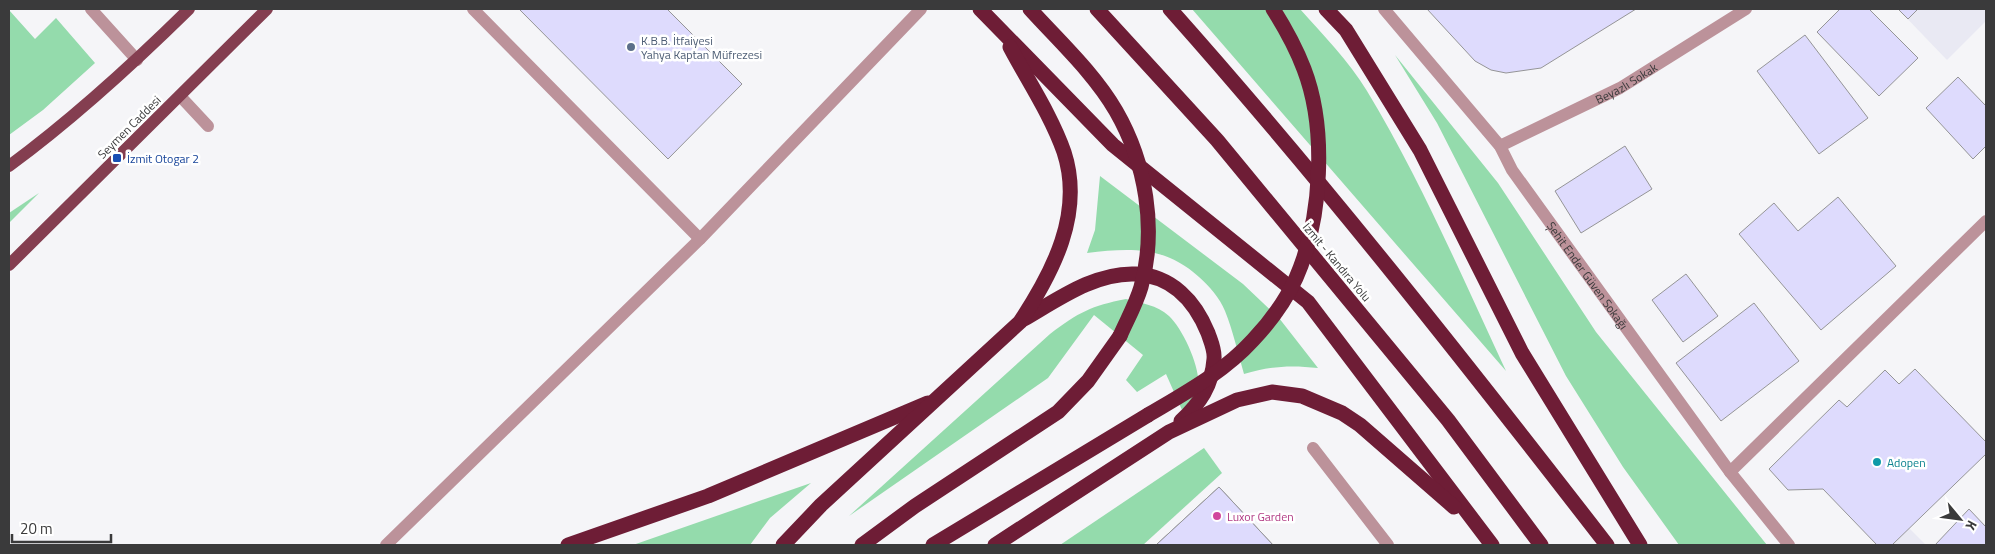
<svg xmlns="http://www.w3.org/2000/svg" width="1995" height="554" font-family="'Titillium Web',sans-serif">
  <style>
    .built { fill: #e9e9f3 }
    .green { fill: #94dbac }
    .building { fill: #dedbfd; stroke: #959597 }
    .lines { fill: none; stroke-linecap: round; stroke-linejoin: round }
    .minor { stroke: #bc929a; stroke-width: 12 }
    .major { stroke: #843e50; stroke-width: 12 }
    .highway { stroke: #6e1d36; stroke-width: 15 }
    .highway-bridge { stroke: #6e1d36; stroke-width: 15 }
    .service-dot { fill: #5c6f8a; stroke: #fff; stroke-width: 2 }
    .transit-dot { fill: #1a4fb4; stroke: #fff; stroke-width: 2 }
    .culture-dot { fill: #0f9aa8; stroke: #fff; stroke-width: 2 }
    .hotel-dot { fill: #d1479c; stroke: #fff; stroke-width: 2 }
    .labels { text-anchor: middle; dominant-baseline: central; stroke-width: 5; stroke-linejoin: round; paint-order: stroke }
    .service-label { font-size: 12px; fill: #4e5e75; stroke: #fff; text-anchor: start }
    .street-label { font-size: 12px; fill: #3a3a3b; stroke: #fff }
    .transit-label { font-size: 12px; fill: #164399; stroke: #fff; text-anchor: start }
    .culture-label { font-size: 12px; fill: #0d838f; stroke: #fff; text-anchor: start }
    .hotel-label { font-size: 12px; fill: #b23c85; stroke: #fff; text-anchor: start }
  </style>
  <rect width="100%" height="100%" fill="#f5f5f8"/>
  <g class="built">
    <path d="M1898 9H1986V21L1947 60Z"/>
    <path d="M1909 528 1926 545H1892Z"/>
  </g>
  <g class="green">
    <path d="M1192 9H1300C1323 35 1349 61 1367 91 1421 180 1462 277 1506 371Z"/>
    <path d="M9 10 35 39 56 18 95 63 43 110 9 135Z"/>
    <path d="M1395 55 1498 183 1596 332 1767 545H1679L1623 467 1566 376 1437 123Z"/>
    <path d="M1100 176 1243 284 1279 318 1318 368C1291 365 1270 366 1244 374 1238 353 1233 331 1225 311 1220 298 1209 286 1199 277 1165 246 1131 248 1087 253L1095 230Z"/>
    <path d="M39 193 9 223V213Z"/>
    <path d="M1126 299C1141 303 1157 305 1169 316 1183 329 1202 370 1198 389 1196 399 1190 404 1182 410L1166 374 1137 392 1126 380 1143 355 1094 315 1048 378 849 516 1050 334C1079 312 1091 306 1126 299Z"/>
    <path d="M1204 448 1222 473 1143 545H1060Z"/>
    <path d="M811 483 770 518 750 545H633Z"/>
  </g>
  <g class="building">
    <path d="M519 9H667L742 84 668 159Z"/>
    <path d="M1427 9H1636L1541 68 1506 73 1491 70 1475 61Z"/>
    <path d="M1840 9H1869L1918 58 1879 96 1817 32Z"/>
    <path d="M1898 9H1918L1908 19Z"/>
    <path d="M1805 35 1868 118 1819 154 1757 71Z"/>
    <path d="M1958 77 1986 106V146L1973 159 1926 108Z"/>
    <path d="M1625 146 1652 189 1581 233 1555 191Z"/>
    <path d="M1838 197 1896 266 1821 330 1739 234 1774 203 1798 231Z"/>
    <path d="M1686 274 1718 316 1683 342 1652 300Z"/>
    <path d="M1754 303 1799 361 1721 421 1676 363Z"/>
    <path d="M1915 369 1986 442V454L1892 545H1877L1823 489 1788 490 1769 469 1839 400 1847 407 1885 370 1899 384Z"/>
    <path d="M1219 487 1273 545H1156Z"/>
    <path d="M1219 487 1273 545H1156Z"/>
    <path d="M1969 509 1986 527V545H1935Z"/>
  </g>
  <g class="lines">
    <g class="minor">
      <path d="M91 9 137 60"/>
      <path d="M473 9 700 239"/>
      <path id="s1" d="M1384 9 1500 146 1512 170 1730 472 1789 545"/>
      <path d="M180 96 208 126"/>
      <path id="s2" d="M1500 146 1620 88 1746 9"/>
      <path d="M1313 448 1388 545"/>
      <path d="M1730 472 1986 221"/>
      <path d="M386 545 700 239 921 9"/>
    </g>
    <g class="major">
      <path d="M9 166C73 119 132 65 189 9"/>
      <path d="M9 265 267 9"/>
    </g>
    <g class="highway">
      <path d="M980 9 1113 145 1308 302 1492 545"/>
      <path d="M1097 9 1217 140 1448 420 1541 545"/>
      <path d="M1170 9C1323 181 1466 363 1607 545"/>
      <path d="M1326 9 1346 30 1420 150 1522 353 1640 545"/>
      <path d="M1024 319C1057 300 1095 272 1136 274 1172 276 1195 301 1208 333 1211 342 1215 350 1214 359 1212 386 1200 403 1181 421"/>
      <path d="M568 545 708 496 928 403"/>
      <path d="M783 545 821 505 1020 322C1053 272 1084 213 1064 152 1051 115 1028 81 1010 47"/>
      <path d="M862 545 915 506 1058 412 1088 381 1120 336"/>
      <path d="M933 545 1148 415"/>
      <path d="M995 545 1169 432 1237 400 1272 392 1302 396 1342 413 1360 425 1454 507"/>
    </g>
    <g class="highway-bridge">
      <path d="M1030 9C1059 41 1094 73 1116 111 1146 163 1157 229 1141 287 1136 304 1127 320 1120 336"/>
      <path d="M1148 415C1185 393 1224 372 1253 340 1270 322 1286 300 1296 278 1322 219 1327 129 1304 69 1296 48 1285 28 1273 9"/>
    </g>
  </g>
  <circle class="service-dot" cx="631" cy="47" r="5"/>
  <rect class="transit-dot" x="112" y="153" width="10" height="10" rx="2.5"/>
  <circle class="culture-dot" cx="1877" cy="462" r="5"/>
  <circle class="hotel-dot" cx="1217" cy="516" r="5"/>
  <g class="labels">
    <g class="service-label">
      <text x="641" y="40">K.B.B. İtfaiyesi<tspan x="641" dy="14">Yahya Kaptan Müfrezesi</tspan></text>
    </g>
    <g class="street-label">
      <text stroke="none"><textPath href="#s2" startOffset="141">Beyazlı Sokak</textPath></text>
      <text transform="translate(129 127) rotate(-45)">Seymen Caddesi</text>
      <text transform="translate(1337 262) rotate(50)">İzmit - Kandıra Yolu</text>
      <text stroke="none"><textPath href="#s1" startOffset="336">Şehit Ender Güven Sokağı</textPath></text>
    </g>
    <g class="transit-label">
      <text x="127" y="158">İzmit Otogar 2</text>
    </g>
    <g class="culture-label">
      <text x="1887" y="462">Adopen</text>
    </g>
    <g class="hotel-label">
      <text x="1227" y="516">Luxor Garden</text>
    </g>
  </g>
  <rect width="1995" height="554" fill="none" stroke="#3a3a3b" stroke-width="20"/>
  <g transform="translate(1960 519) rotate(119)" stroke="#ffffff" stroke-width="4" paint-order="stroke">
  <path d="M0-4L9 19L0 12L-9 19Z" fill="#3a3a3b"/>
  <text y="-8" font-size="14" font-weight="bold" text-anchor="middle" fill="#3a3a3b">K</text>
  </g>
  <path d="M12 534v8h99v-8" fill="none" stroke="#3a3a3b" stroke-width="2.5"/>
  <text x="20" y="534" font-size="15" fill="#3a3a3b" stroke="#ffffff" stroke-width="4" paint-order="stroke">20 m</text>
</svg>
